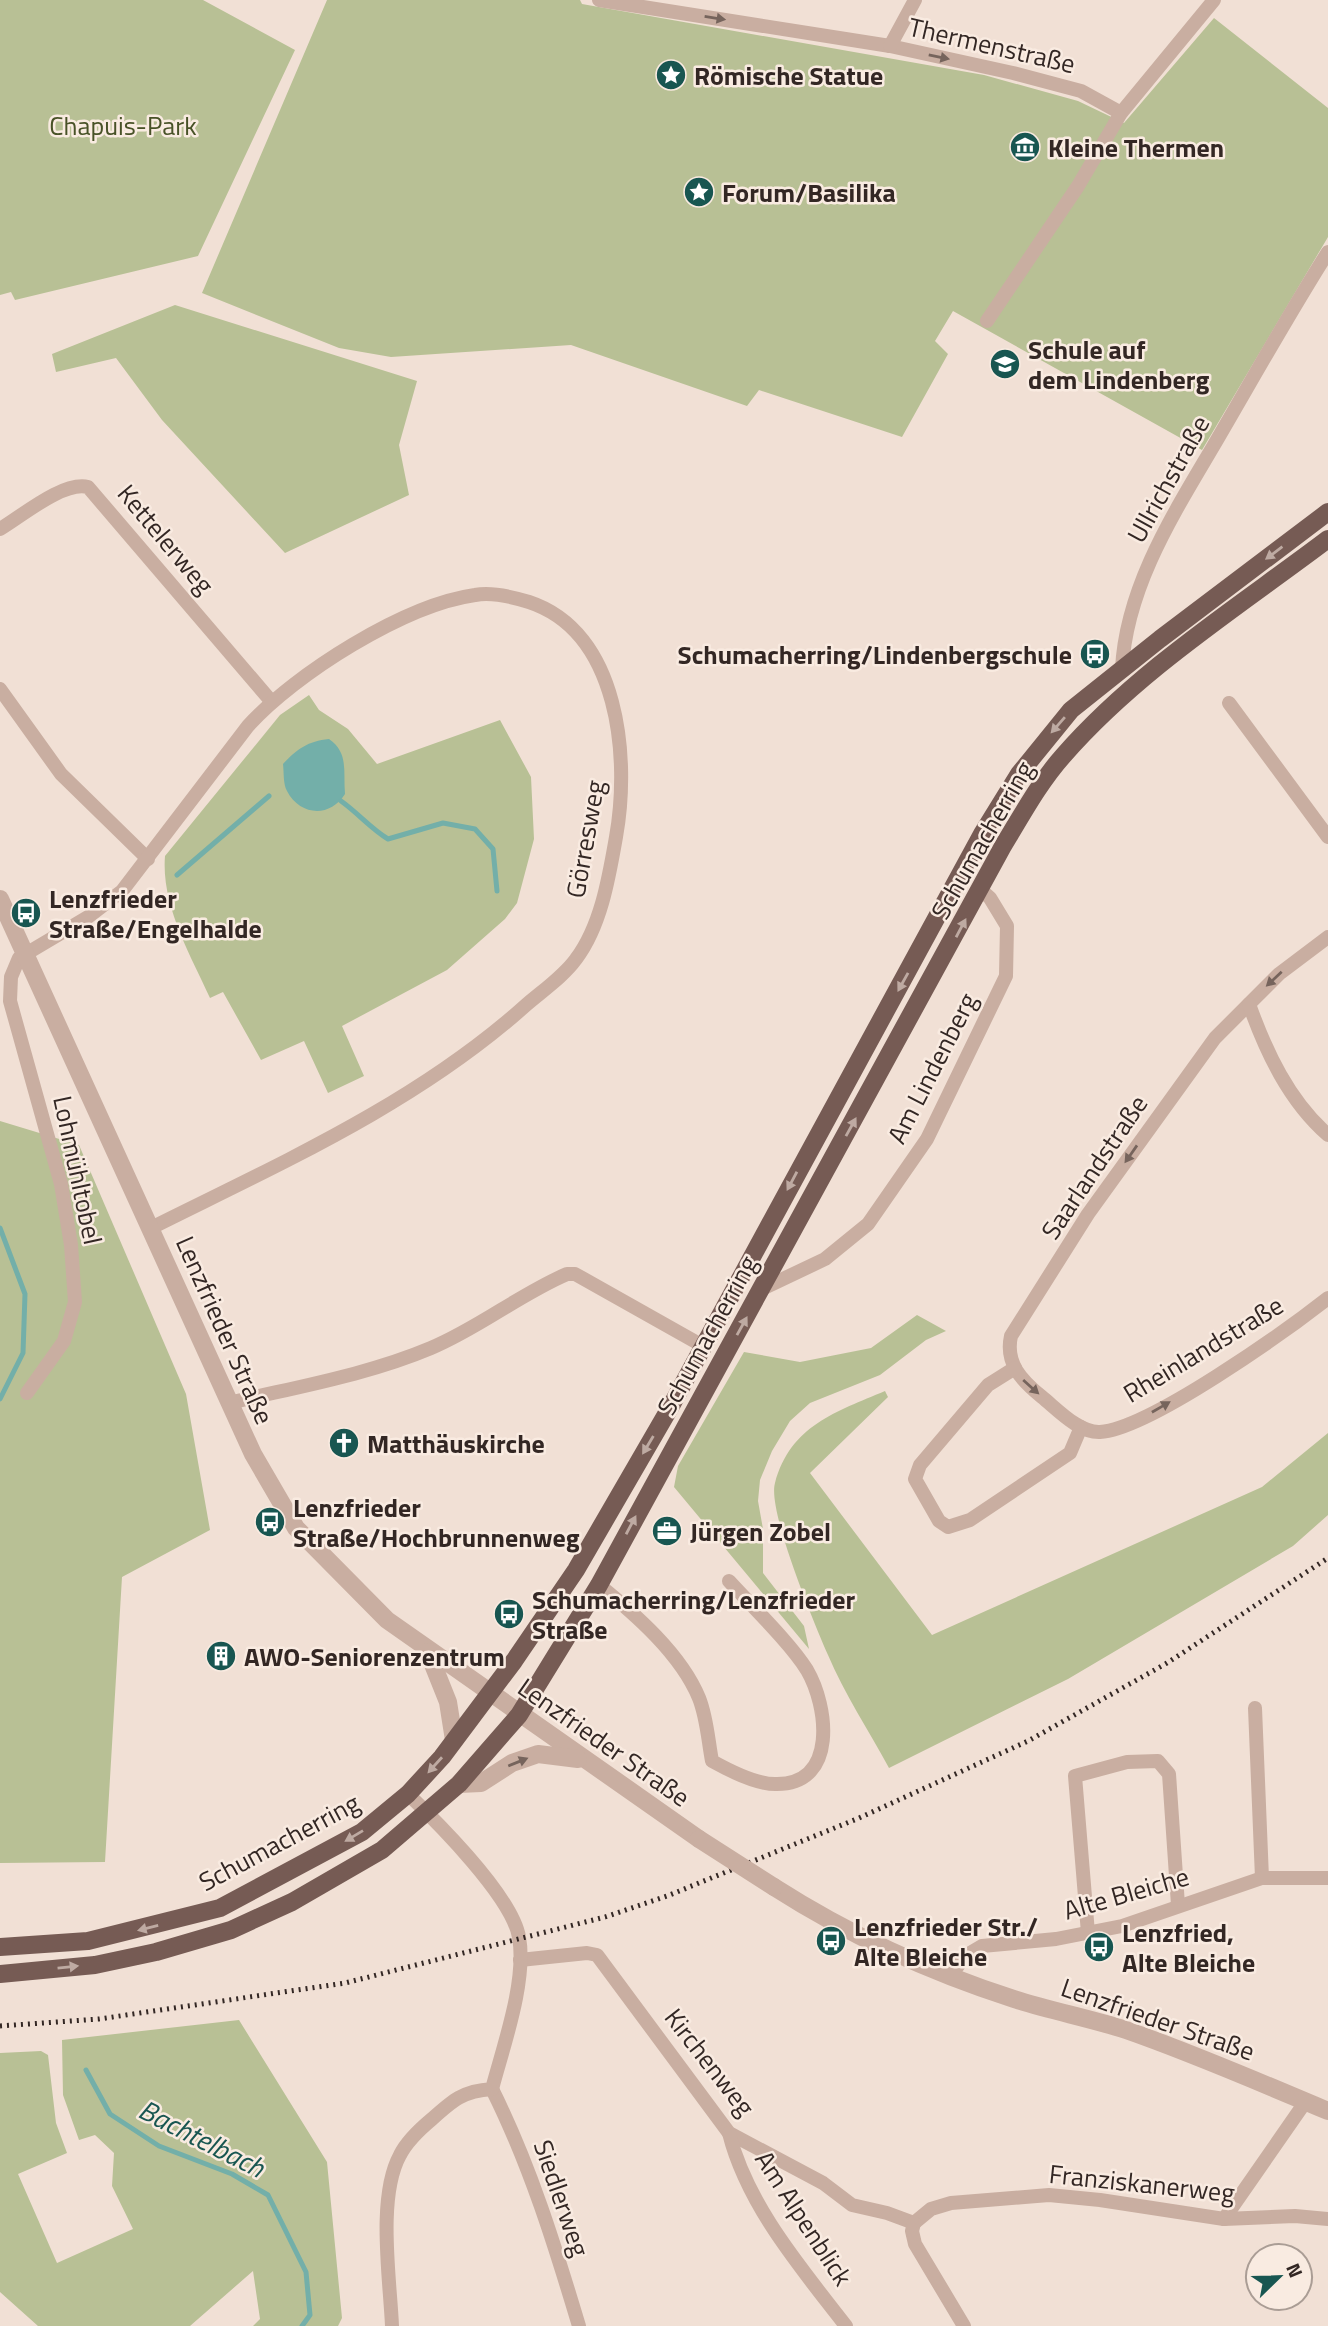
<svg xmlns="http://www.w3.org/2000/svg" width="1328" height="2326" font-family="'Titillium Web',sans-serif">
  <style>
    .green { fill: #b8c095 }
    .water { fill: #73afa9 }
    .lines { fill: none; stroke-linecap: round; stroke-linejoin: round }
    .stream { stroke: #73afa9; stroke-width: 5 }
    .minor { stroke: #c9aea1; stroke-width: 14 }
    .tertiary { stroke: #c9aea1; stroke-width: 18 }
    .primary { stroke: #765b54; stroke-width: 18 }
    .rail { stroke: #332724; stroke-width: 5; stroke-dasharray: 2 5; stroke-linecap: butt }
    .tertiary-bridge { stroke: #c9aea1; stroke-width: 18 }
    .oneway { fill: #76645c }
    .oneway2 { fill: #beaaa2 }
    .labels { text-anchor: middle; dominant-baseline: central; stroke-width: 5; stroke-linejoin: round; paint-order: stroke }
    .street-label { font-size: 26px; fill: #332724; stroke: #f9ebe1 }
    .poi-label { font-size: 26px; font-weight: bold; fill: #332724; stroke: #f9ebe1; text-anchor: start }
    .park-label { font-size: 26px; fill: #485227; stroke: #f9ebe1 }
    .water-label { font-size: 28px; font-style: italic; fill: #185651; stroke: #f9ebe1 }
  </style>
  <rect width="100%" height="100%" fill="#f1e0d5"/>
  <g class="green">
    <path d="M0 0H203L295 50 198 256 15 300 11 292 0 295Z"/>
    <path d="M327 0H580L582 4 984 75 1078 101 1124 123 1214 18 1328 108V237L1202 450 953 311 935 341 948 354 902 437 759 390 747 406 571 345 391 357 339 348 202 293Z"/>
    <path d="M175 305 417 381 399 445 409 495 285 553 162 420 116 358 56 372 52 354Z"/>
    <path d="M309 695 319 710 348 729 377 764 500 720 531 777 534 839 517 903 505 919 447 970 342 1026 364 1076 328 1093 304 1041 261 1060 223 992 210 998C190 954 161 905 165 856L280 715Z"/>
    <path d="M0 1121 79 1145 186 1394 210 1530 122 1577 105 1862 0 1863Z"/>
    <path d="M917 1315 946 1331 926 1340 880 1375 810 1403 790 1421 772 1451 760 1480 758 1501 763 1529V1573L804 1626 809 1649 674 1487 678 1466 744 1352 800 1362 871 1348Z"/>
    <path d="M885 1391 888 1397 810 1473 932 1635 1262 1487 1328 1433V1515L1293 1546 1068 1679 889 1768C869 1731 844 1693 828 1655 814 1623 767 1510 775 1483 791 1425 836 1412 885 1391Z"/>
    <path d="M239 2020 327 2162 342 2318 338 2326H253L260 2319 253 2271 190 2326H38L0 2292V2053L41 2051 48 2055 56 2123 67 2153 18 2174 57 2263 133 2229 112 2186 114 2153 95 2135 79 2140 63 2095 62 2040Z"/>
  </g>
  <path class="water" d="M329 739C349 753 343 771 345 794 330 818 300 816 287 791 283 784 284 772 283 764 297 749 308 741 329 739Z"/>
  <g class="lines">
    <g class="stream">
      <path d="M341 801C358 813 371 829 388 839L443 823 475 829 493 849 497 891"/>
      <path d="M177 875 269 796"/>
      <path d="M0 1228 25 1294 23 1353 0 1399"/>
      <path d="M86 2070 110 2114 159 2146 232 2174 268 2195 306 2272 310 2315 302 2326"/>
    </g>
    <g class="minor">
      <path d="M599 0 890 46 1013 73 1081 91 1121 113"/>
      <path d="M890 46 915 0"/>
      <path d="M987 321 1078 186 1121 113 1214 0"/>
      <path d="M0 529C22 516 63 481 88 487L271 701"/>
      <path d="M1122 669C1126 587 1174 513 1214 445 1252 380 1288 315 1328 252"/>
      <path d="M0 689 61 774 148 859"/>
      <path d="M1229 703 1328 837"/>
      <path d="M1328 937 1279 974 1215 1038 1088 1214 1011 1336C1005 1363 1021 1380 1042 1397 1057 1409 1079 1433 1100 1432 1149 1429 1286 1331 1328 1298"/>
      <path d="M1249 1004C1266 1052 1289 1101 1328 1135"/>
      <path d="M762 1289 825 1259 868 1224 927 1139 1006 976 1007 926 990 898 981 890"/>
      <path d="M1015 1368 988 1385 920 1465 915 1479 939 1521 948 1527 970 1520 1070 1453 1081 1427"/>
      <path d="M27 1393 64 1341 75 1302 71 1245 61 1184 10 1001 11 977 19 958 88 917 122 891 248 726C295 674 404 605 475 595 491 592 513 597 529 602 620 632 630 759 616 837 609 877 601 926 576 959 563 977 542 991 526 1005 417 1103 281 1163 151 1228"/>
      <path d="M229 1403C296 1387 367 1375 431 1348 479 1328 520 1294 567 1274H575L703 1346"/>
      <path d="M599 1585C635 1614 681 1654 699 1698 707 1718 708 1740 712 1761 730 1771 757 1785 777 1784 838 1784 828 1706 807 1670 791 1644 751 1605 729 1581"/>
      <path d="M1255 1708 1262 1878"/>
      <path d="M1088 1933 1075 1776 1127 1762 1158 1761 1169 1774 1178 1905"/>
      <path d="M520 1960 587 1953 597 1955 729 2133 823 2183 852 2205 887 2213 914 2223"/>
      <path d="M950 1977 965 1956 982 1946 1056 1939 1122 1926 1262 1878H1328"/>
      <path d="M492 2089C530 2165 555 2246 579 2326"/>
      <path d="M729 2133C747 2205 801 2268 846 2326"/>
      <path d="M1224 2219 1306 2101"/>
      <path d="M914 2223 931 2209 951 2203 1049 2195 1100 2200 1224 2219 1295 2216 1328 2219"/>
      <path d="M914 2223 912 2231 915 2244 964 2326"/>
      <path d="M392 2326C390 2279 377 2197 400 2155 407 2141 420 2129 432 2119 453 2100 463 2091 492 2089 503 2047 527 1981 519 1937 512 1897 438 1823 408 1794"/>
    </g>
    <g class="tertiary">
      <path d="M0 899 253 1454 296 1528 387 1620 699 1839"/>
      <path d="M428 1652 448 1702 454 1740"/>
      <path d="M459 1784 481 1783 512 1763 538 1754 578 1759"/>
      <path d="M774 1887C849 1935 930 1972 1014 1999 1051 2011 1089 2018 1126 2030 1195 2054 1261 2083 1328 2111"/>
    </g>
    <g class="primary">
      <path d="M0 1947 88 1941 220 1908 362 1832 408 1794 442 1757 514 1661 576 1570 671 1406 982 834 1019 774 1071 710 1160 639 1328 512"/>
      <path d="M0 1974 95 1965 156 1952 231 1930 292 1902 382 1850 459 1784 519 1715 599 1585 1003 846C1022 815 1039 783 1063 756 1137 671 1238 607 1328 539"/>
    </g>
    <path class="rail" d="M0 2026 99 2019 345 1983 605 1917 667 1896 859 1818 1028 1741 1167 1663 1328 1558"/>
    <path class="tertiary-bridge" d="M699 1839 774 1887"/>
  </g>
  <defs><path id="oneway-solid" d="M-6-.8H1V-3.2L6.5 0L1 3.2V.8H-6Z" transform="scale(1.75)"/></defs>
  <g class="oneway">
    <use href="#oneway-solid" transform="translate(715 18) rotate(9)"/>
    <use href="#oneway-solid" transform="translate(939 57) rotate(12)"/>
    <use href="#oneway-solid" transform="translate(1274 979) rotate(137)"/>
    <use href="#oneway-solid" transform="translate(1131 1154) rotate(125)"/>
    <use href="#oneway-solid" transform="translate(1031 1387) rotate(42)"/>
    <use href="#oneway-solid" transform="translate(1161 1407) rotate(-30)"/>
    <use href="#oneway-solid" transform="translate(518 1762) rotate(-22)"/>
  </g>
  <g class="oneway2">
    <use href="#oneway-solid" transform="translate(1274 553) rotate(143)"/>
    <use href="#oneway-solid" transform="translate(1058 725) rotate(131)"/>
    <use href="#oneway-solid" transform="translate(961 928) rotate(-62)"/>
    <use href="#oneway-solid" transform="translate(903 982) rotate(119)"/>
    <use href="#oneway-solid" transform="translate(851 1127) rotate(-61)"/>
    <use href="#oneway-solid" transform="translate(792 1181) rotate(118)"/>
    <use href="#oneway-solid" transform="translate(742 1326) rotate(-61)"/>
    <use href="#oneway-solid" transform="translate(648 1445) rotate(121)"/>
    <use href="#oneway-solid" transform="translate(631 1525) rotate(-62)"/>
    <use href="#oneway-solid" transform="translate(435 1765) rotate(132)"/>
    <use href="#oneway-solid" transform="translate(354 1836) rotate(149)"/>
    <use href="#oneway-solid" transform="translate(148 1928) rotate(166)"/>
    <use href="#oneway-solid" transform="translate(68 1967) rotate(-6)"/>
  </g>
  <defs>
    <g id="sight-disc" transform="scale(1.575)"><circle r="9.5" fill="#185651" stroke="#f9ebe1"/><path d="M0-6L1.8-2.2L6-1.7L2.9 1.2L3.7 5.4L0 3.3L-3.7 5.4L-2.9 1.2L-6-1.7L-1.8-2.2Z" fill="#fff"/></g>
    <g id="museum-disc" transform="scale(1.575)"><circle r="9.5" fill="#185651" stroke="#f9ebe1"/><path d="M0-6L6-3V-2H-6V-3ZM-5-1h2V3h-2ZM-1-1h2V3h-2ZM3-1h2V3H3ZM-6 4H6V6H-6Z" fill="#fff"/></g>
    <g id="school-disc" transform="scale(1.575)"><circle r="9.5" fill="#185651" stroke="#f9ebe1"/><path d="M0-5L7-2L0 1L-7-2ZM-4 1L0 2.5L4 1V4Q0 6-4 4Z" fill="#fff"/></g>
    <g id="bus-disc" transform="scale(1.575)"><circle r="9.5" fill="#185651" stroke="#f9ebe1"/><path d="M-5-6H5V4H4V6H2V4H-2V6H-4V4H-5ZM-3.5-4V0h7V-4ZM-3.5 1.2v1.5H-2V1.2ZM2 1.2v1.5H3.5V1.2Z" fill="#fff"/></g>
    <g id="church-disc" transform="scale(1.575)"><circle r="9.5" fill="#185651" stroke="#f9ebe1"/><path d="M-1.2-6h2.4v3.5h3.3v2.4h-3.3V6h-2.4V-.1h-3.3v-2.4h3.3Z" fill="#fff"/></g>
    <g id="office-disc" transform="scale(1.575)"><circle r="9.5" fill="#185651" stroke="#f9ebe1"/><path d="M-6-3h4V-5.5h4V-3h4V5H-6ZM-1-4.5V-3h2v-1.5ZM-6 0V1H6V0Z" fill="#fff"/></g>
    <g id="building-disc" transform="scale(1.575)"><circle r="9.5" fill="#185651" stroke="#f9ebe1"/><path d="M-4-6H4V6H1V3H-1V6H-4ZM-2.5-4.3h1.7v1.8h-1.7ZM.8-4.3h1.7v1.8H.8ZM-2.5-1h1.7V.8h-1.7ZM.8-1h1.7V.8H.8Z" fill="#fff"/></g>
  </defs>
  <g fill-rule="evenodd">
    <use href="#sight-disc" x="671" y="75"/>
    <use href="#museum-disc" x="1025" y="147"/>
    <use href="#sight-disc" x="699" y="192"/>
    <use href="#school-disc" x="1005" y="364"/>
    <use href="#bus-disc" x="1095" y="654"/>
    <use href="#bus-disc" x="26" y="913"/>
    <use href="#church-disc" x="344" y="1443"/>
    <use href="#bus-disc" x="270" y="1522"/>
    <use href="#office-disc" x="667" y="1531"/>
    <use href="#bus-disc" x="509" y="1614"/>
    <use href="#building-disc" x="221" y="1656"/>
    <use href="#bus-disc" x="831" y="1941"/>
    <use href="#bus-disc" x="1099" y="1947"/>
  </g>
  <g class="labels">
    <g class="street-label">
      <text transform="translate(992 45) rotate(13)">Thermenstraße</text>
      <text transform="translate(1168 479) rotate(-61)">Ullrichstraße</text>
      <text transform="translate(166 539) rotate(50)">Kettelerweg</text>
      <text transform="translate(585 839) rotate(-80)">Görresweg</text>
      <text transform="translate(982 840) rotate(-60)">Schumacherring</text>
      <text transform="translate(932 1068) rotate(-63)">Am Lindenberg</text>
      <text transform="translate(1094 1167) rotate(-56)">Saarlandstraße</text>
      <text transform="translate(78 1170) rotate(78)">Lohmühltobel</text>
      <text transform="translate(225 1330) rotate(66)">Lenzfrieder Straße</text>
      <text transform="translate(707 1335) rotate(-61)">Schumacherring</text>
      <text transform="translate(1203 1349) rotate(-31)">Rheinlandstraße</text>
      <text transform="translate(604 1742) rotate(35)">Lenzfrieder Straße</text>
      <text transform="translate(279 1842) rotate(-28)">Schumacherring</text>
      <text transform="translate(1126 1893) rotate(-16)">Alte Bleiche</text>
      <text transform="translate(1158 2019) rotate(19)">Lenzfrieder Straße</text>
      <text transform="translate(710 2062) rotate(52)">Kirchenweg</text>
      <text transform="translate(1142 2183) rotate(6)">Franziskanerweg</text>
      <text transform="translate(562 2198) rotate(71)">Siedlerweg</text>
      <text transform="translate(804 2218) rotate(57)">Am Alpenblick</text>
    </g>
    <g class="poi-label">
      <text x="694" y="75">Römische Statue</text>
      <text x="1048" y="147">Kleine Thermen</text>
      <text x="722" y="192">Forum/Basilika</text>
      <text x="1028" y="349">Schule auf<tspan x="1028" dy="30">dem Lindenberg</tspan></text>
      <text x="1072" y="654" text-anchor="end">Schumacherring/Lindenbergschule</text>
      <text x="49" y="898">Lenzfrieder<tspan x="49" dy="30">Straße/Engelhalde</tspan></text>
      <text x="367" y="1443">Matthäuskirche</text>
      <text x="293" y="1507">Lenzfrieder<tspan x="293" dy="30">Straße/Hochbrunnenweg</tspan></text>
      <text x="690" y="1531">Jürgen Zobel</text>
      <text x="532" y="1599">Schumacherring/Lenzfrieder<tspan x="532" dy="30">Straße</tspan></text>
      <text x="244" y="1656">AWO-Seniorenzentrum</text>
      <text x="854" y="1926">Lenzfrieder Str./<tspan x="854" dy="30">Alte Bleiche</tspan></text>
      <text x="1122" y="1932">Lenzfried,<tspan x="1122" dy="30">Alte Bleiche</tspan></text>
    </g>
    <g class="park-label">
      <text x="123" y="125">Chapuis-Park</text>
    </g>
    <g class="water-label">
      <text transform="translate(202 2138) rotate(27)">Bachtelbach</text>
    </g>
  </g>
  <g transform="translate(1279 2277) rotate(67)"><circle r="33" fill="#f9ebe1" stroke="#aa9d95" stroke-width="2"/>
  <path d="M0-5L12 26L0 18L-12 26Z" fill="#185651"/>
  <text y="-10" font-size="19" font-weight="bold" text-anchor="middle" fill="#332724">N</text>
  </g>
</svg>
